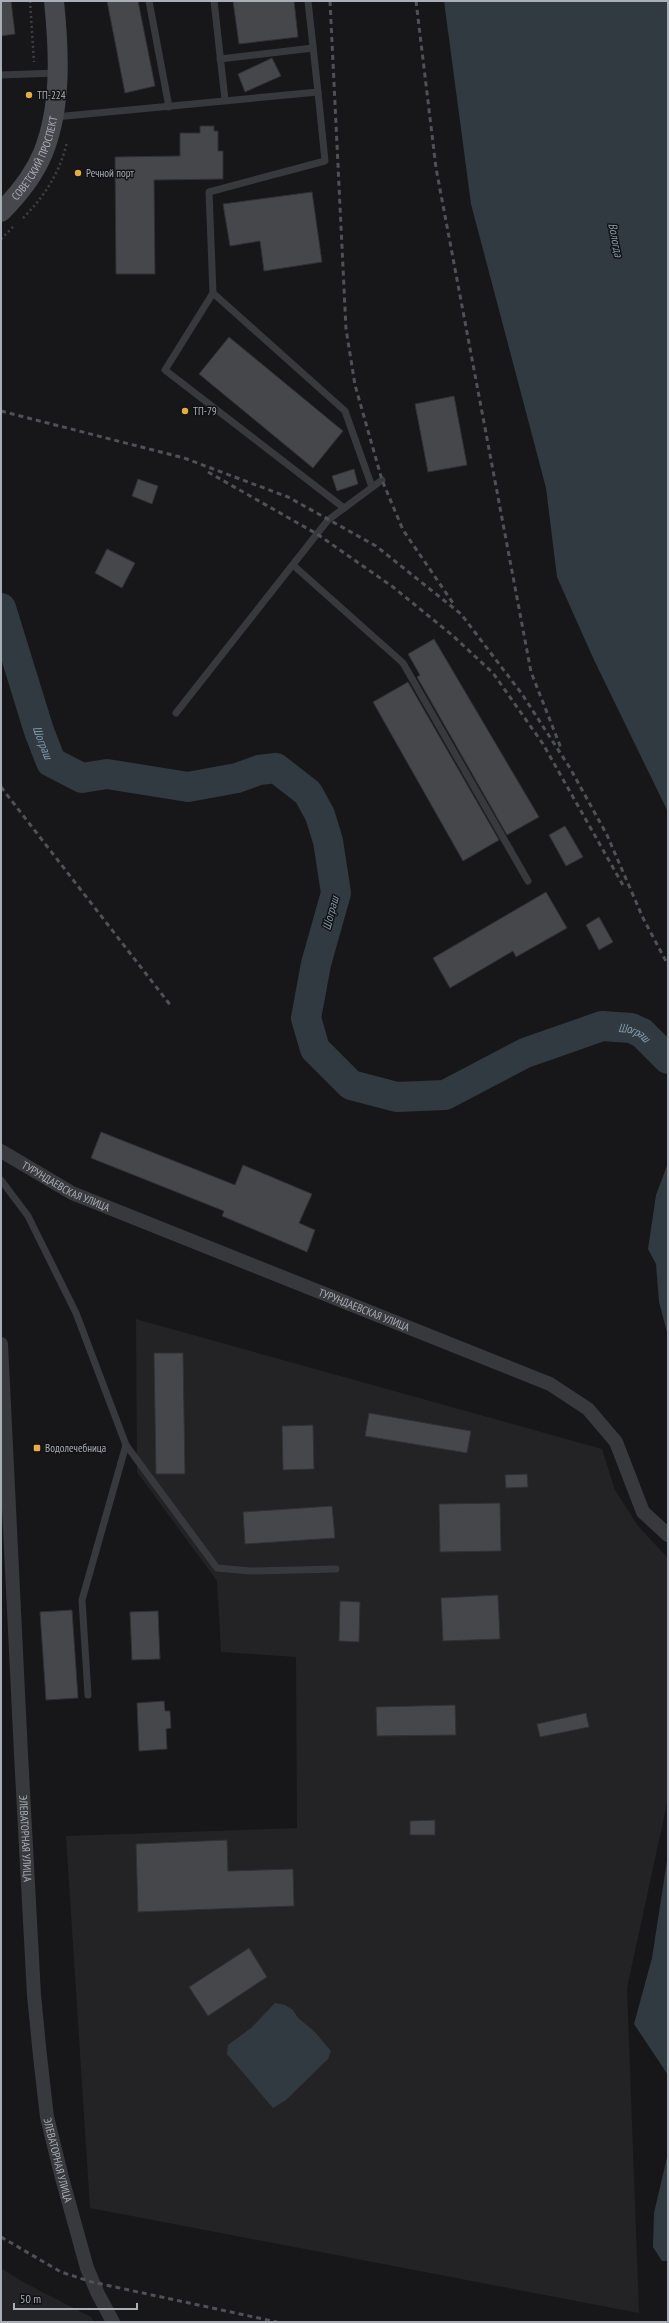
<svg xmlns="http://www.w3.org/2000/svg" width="669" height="2323" font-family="'PT Sans Narrow',sans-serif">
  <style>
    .built { fill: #232325 }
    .water { fill: #313a40 }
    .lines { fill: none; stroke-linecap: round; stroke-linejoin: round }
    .river { stroke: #313a40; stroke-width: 30 }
    .building { fill: #46474b; stroke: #313134 }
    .path { stroke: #3e4044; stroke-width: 2.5; stroke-dasharray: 2 3; stroke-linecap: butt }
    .lane { stroke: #38393d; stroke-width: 7 }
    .street { stroke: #38393d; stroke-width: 14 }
    .secondary { stroke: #46484d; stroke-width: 20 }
    .rail { stroke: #4f5156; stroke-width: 3; stroke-dasharray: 5 4; stroke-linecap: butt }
    .poi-dot { fill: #e3ac45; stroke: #121214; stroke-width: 1.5 }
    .labels { text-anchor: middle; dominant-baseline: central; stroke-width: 3; stroke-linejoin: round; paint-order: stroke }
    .poi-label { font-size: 11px; fill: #aaaeb7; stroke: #121214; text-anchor: start }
    .street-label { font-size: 11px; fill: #aaaeb7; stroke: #121214 }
    .water-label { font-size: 12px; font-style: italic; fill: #849caf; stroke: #121214 }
  </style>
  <rect width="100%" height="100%" fill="#171719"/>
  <g class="built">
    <path d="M136 1319 602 1449 615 1490 638 1526 668 1558V1799L627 1988 639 2313 90 2208 66 1836 297 1828 296 1657 221 1652 217 1581 137 1472Z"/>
    <path d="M1 2268 21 2281 91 2317 94 2322H1Z"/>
  </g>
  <g class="water">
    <path d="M444 1H668V812L594 660 557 577 546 488 471 204Z"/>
    <path d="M668 1163V1336L659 1302 656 1264 648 1249 656 1195Z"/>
    <path d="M668 1854V2075L634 2024 652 1958Z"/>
    <path d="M275 2003 285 2005 293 2010 298 2018 314 2031 331 2051 328 2059 286 2100 273 2108 227 2054 228 2045 251 2028Z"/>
    <path d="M668 2153V2261H662L653 2247 654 2213Z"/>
  </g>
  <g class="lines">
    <path class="river" id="s1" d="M1 608 39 731 51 762 82 778 107 774 188 787 237 778 259 770 276 768 308 793 320 815 328 841 336 893 316 964 306 1018 315 1049 351 1085 397 1097 445 1095 525 1053 602 1026 631 1028 642 1033 668 1059"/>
  </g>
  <g class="building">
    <path d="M1 1H11L15 34 1 36Z"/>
    <path d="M107 1H138L155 86 125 93Z"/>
    <path d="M233 1H294L298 37 239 44Z"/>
    <path d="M272 58 281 76 245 92 238 74Z"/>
    <path d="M200 126H214V131H218V151H223V179L154 180 155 274H116L115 157 180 156V133H200Z"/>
    <path d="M312 192 322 262 264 271 260 241 230 246 223 204Z"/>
    <path d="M229 337 343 431 313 468 199 374Z"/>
    <path d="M454 396 467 465 428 472 415 404Z"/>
    <path d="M354 469 358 484 337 491 332 476Z"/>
    <path d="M138 479 158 486 152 504 132 496Z"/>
    <path d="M107 549 135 563 122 588 95 573Z"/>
    <path d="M434 639 539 817 507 835 417 677 420 675 408 654Z"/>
    <path d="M408 682 499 840 463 861 373 702Z"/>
    <path d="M565 826 583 857 566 866 549 835Z"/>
    <path d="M546 892 567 928 516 957 513 951 450 988 433 958Z"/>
    <path d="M599 917 613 942 599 950 586 925Z"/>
    <path d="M101 1132 235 1185 243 1165 312 1194 299 1223 315 1230 307 1252 222 1216 224 1211 91 1158Z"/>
    <path d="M154 1353H183L185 1474H156Z"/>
    <path d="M369 1413 471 1431 467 1453 365 1436Z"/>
    <path d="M313 1425 314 1469 283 1470 282 1426Z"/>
    <path d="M527 1474 528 1487 506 1488 505 1475Z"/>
    <path d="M500 1503 501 1551 440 1552 439 1504Z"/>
    <path d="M332 1506 335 1538 245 1544 243 1512Z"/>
    <path d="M498 1595 500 1639 443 1641 441 1598Z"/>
    <path d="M340 1601 360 1602 359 1642 339 1641Z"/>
    <path d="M72 1610 78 1698 46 1700 40 1612Z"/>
    <path d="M158 1611 160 1659 132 1660 130 1612Z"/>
    <path d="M164 1701 165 1711H170L171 1728 166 1729 167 1749 139 1751 137 1703Z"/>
    <path d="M455 1705 456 1735 377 1736 376 1707Z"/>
    <path d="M586 1713 589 1727 540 1737 537 1724Z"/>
    <path d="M435 1820V1835H410V1821Z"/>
    <path d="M227 1840 228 1871 293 1869 294 1906 138 1912 136 1844Z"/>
    <path d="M249 1948 267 1977 208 2016 189 1987Z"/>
  </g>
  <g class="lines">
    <g class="path">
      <path d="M30 1 34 62"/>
      <path d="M23 218C45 196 60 172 67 142"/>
      <path d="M1 239 15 225"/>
    </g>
    <g class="lane">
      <path d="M149 1 169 107"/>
      <path d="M214 1 225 100"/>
      <path d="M220 59 313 48"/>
      <path d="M1 75 57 73"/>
      <path d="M318 92 325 161 209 192 213 293 345 411 372 487"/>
      <path d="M55 117 318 92 308 1"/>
      <path d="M213 293 165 370 344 508"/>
      <path d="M293 565 403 663 528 881"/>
      <path d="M176 713 328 520 382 480"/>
      <path d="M1 1180 28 1216 76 1313 126 1445 217 1568 250 1571 336 1569"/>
      <path d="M88 1695 82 1600 126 1445"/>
    </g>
    <g class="street">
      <path id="s2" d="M1 1151 72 1193 550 1384 588 1409 616 1442 643 1512 668 1535"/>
      <path id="s3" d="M1 1344 21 1754 34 1995 40 2056 47 2117 62 2178 87 2268 98 2294 113 2322"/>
    </g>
    <path class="secondary" id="s4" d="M1 212C18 195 34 175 43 153 62 106 59 50 54 1"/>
    <g class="rail">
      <path d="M330 1 346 329 355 385 382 480 403 530 455 606"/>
      <path d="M416 1 436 168 531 672 561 748"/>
      <path d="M1 411 184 458 288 497 376 546 461 614 522 694 570 768 607 835 643 918 668 965"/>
      <path d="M208 472 317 534 393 587 452 635 493 673 543 744 624 887"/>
      <path d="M1 787 171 1006"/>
      <path d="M1 2237 61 2272 92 2282 277 2322"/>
    </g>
  </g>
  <g class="poi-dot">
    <circle cx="29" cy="95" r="4"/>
    <circle cx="78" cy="173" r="4"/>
    <circle cx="185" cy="411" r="4"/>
    <rect x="33" y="1444" width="8" height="8" rx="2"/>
  </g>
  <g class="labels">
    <g class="poi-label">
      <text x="37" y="95">ТП-224</text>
      <text x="86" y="173">Речной порт</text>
      <text x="193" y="411">ТП-79</text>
      <text x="45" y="1448">Водолечебница</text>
    </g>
    <g class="street-label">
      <text stroke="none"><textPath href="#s4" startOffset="65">СОВЕТСКИЙ ПРОСПЕКТ</textPath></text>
      <text stroke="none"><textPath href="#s2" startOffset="74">ТУРУНДАЕВСКАЯ УЛИЦА</textPath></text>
      <text stroke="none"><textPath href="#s2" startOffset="397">ТУРУНДАЕВСКАЯ УЛИЦА</textPath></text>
      <text stroke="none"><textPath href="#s3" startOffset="495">ЭЛЕВАТОРНАЯ УЛИЦА</textPath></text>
      <text stroke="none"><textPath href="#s3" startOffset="819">ЭЛЕВАТОРНАЯ УЛИЦА</textPath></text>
    </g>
    <g class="water-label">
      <text transform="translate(616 240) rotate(79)">Вологда</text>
      <text stroke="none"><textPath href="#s1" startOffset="141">Шограш</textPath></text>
      <text transform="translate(330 913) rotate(-75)">Шограш</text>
      <text stroke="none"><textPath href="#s1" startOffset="1053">Шограш</textPath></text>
    </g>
  </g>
  <rect width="669" height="2323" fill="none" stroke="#aaaeb7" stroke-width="4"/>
  <path d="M14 2303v6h123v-6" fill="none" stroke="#aaaeb7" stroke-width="2"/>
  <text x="20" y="2303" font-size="12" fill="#aaaeb7" stroke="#121214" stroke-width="3" paint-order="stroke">50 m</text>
</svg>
